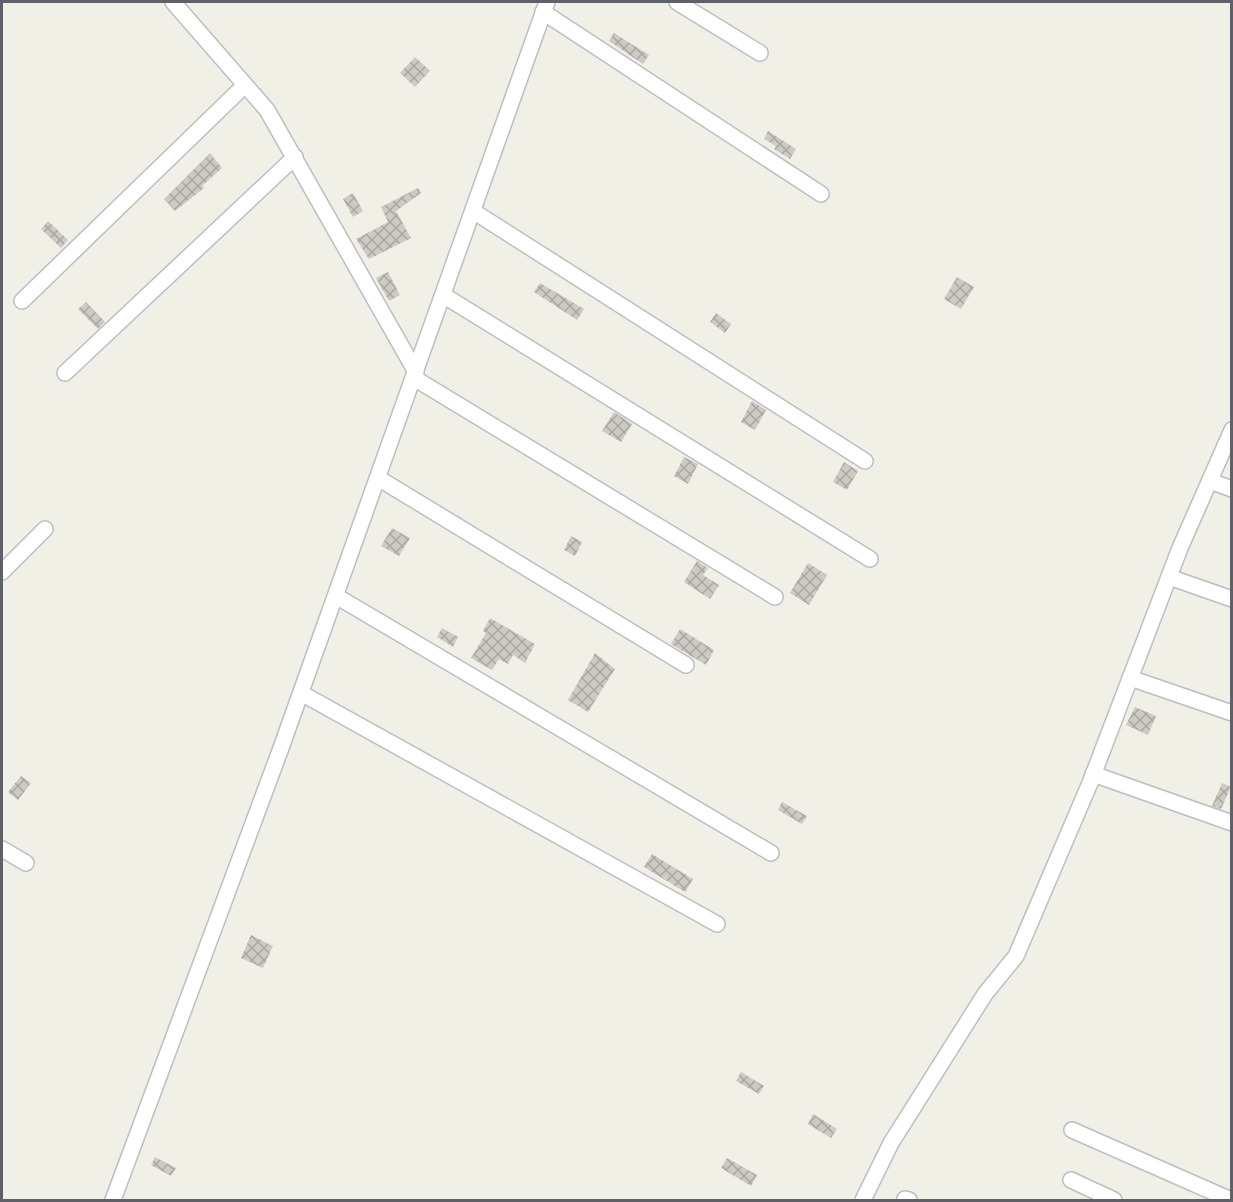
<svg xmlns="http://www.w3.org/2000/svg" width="1233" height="1202" font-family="'Sofia Sans Condensed',sans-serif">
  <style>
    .building { fill: url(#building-cross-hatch) }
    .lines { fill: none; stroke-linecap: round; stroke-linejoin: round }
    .street-casing { stroke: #bcbec3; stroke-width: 18 }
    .street { stroke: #fff; stroke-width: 15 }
  </style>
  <defs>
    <pattern id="building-cross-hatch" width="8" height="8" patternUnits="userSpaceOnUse" patternTransform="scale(1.5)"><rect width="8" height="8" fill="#cdcac4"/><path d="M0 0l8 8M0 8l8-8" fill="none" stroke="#aaa7a3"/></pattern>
  </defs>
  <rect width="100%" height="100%" fill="#f1f0e7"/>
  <g class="building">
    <path d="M614 33 649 55 643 64 609 41Z"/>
    <path d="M415 57 430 71 415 87 400 73Z"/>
    <path d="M768 131 796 149 790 159 774 149 776 146 764 139Z"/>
    <path d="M210 153 222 168 202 186 204 188 175 211 164 199Z"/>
    <path d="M418 188 421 193 396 211 411 238 369 259 356 239 388 222 381 207Z"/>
    <path d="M353 193 363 211 353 217 343 199Z"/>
    <path d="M48 221 68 240 61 248 41 229Z"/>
    <path d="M388 272 400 295 389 301 376 278Z"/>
    <path d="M957 277 974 287 961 309 944 299Z"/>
    <path d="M540 283 584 309 577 320 534 292Z"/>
    <path d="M86 302 105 322 98 329 78 309Z"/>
    <path d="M716 313 731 324 725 333 710 322Z"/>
    <path d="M752 401 766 410 755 430 741 422Z"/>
    <path d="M614 412 632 424 621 442 602 431Z"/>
    <path d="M684 457 698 464 688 484 674 476Z"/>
    <path d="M844 462 858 471 847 490 833 482Z"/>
    <path d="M392 528 410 538 399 556 381 546Z"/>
    <path d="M571 536 582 542 575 556 564 550Z"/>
    <path d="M697 561 708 568 703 575 719 585 710 599 684 582Z"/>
    <path d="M808 563 827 575 809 605 790 593Z"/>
    <path d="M490 618 535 644 525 663 513 655 508 664 499 659 492 670 471 658 486 633 483 631Z"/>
    <path d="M442 628 458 637 453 647 437 637Z"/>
    <path d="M680 629 714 650 706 665 671 644Z"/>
    <path d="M595 653 615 669 588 712 568 700Z"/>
    <path d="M1135 707 1156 716 1148 735 1126 725Z"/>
    <path d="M21 776 31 783 18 800 8 792Z"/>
    <path d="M1222 783 1231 787 1221 809 1212 806Z"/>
    <path d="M782 802 807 816 802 824 778 810Z"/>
    <path d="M652 854 693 879 685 892 644 867Z"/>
    <path d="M251 935 273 946 263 968 241 958Z"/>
    <path d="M741 1072 764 1086 759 1094 736 1081Z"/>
    <path d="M813 1114 837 1129 831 1138 808 1124Z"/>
    <path d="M155 1157 176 1168 171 1176 151 1165Z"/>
    <path d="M727 1158 757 1175 751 1186 721 1168Z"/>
  </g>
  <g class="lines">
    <g class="street-casing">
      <g id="street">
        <path d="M173 2 267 110 416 372"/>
        <path d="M677 2 760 53"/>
        <path d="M543 12 821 194"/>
        <path d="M473 211 865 461"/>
        <path d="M443 295 870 559"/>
        <path d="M22 301 245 85"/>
        <path d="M65 373 295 157"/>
        <path d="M414 378 775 597"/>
        <path d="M378 478 686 665"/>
        <path d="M1210 481 1232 489"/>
        <path d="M2 572 45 529"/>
        <path d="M1169 577 1232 599"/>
        <path d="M336 596 771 853"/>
        <path d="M1130 678 1232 713"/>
        <path d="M301 693 717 924"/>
        <path d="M1093 774 1232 823"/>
        <path d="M2 849 26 863"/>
        <path d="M1072 1130 1231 1200"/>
        <path d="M1071 1180 1114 1200"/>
        <path d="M905 1199 909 1200"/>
        <path d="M113 1200 281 748 547 2"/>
        <path d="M863 1200 891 1143 985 994 1016 956 1090 783 1180 548 1232 430"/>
      </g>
    </g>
    <use href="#street" class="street"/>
  </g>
  <rect width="1233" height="1202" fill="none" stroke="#5e6268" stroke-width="6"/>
</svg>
